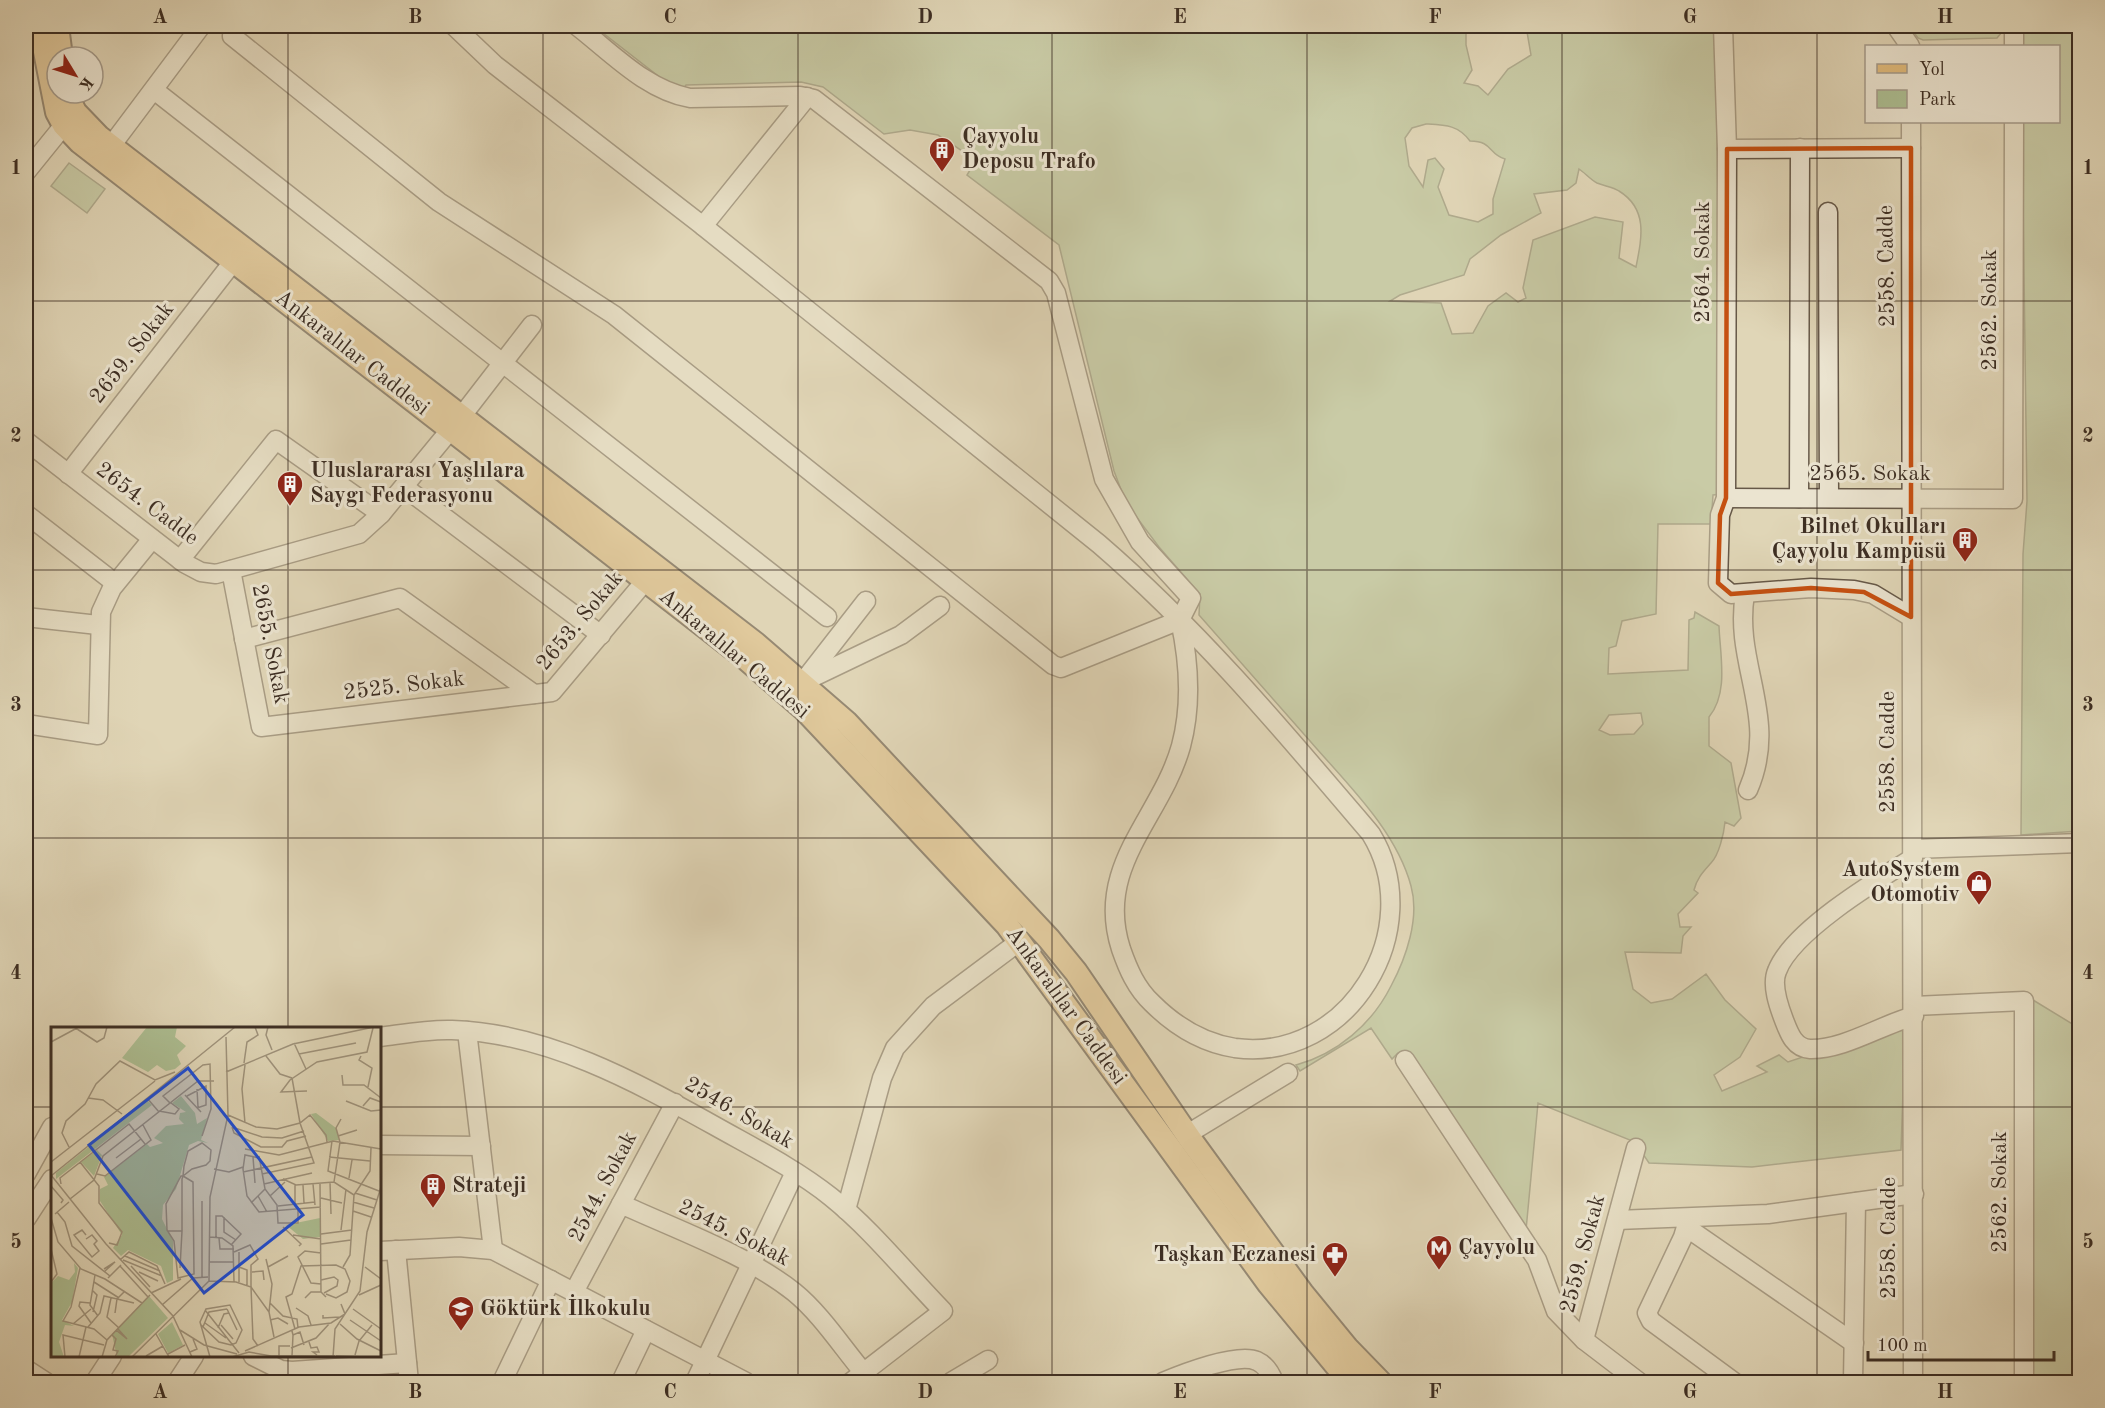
<svg xmlns="http://www.w3.org/2000/svg" width="2105" height="1408" font-family="'Old Standard TT',serif">
  <style>
    .green { fill: #adbf93; stroke: #75765b; stroke-width: 1.5; fill-rule: evenodd }
    .lines { fill: none; stroke-linecap: round; stroke-linejoin: round }
    .minor-casing { stroke: #665848; stroke-width: 21 }
    .major-casing { stroke: #3d2e23; stroke-width: 26 }
    .minor { stroke: #ebe4d0; stroke-width: 18 }
    .major { stroke: #e0bb7c; stroke-width: 22 }
    .marked { fill: none; stroke: #c65011; stroke-width: 4.5; stroke-linejoin: round }
    .grid { fill: none; stroke: #3d2e23; stroke-width: 1.5; stroke-opacity: 0.55 }
    .labels { text-anchor: middle; dominant-baseline: central; stroke-width: 6; stroke-linejoin: round; paint-order: stroke }
    .poi-label { font-size: 22px; font-weight: bold; fill: #3d2e23; stroke: #ebe4d0; text-anchor: start }
    .street-label { font-size: 22px; fill: #3d2e23; stroke: #ebe4d0 }
    .inset-road { fill: none; stroke: #9f937c; stroke-width: 1.5 }
    .view { fill: #1d4ed8; fill-opacity: 0.15; stroke: #1d4ed8; stroke-width: 3 }
    .inset-edge { fill: none; stroke: #3d2e23; stroke-width: 3 }
    .neatline { fill: none; stroke: #3d2e23; stroke-width: 2 }
    .grid-label { font-size: 20px; text-anchor: middle; font-weight: bold; fill: #3d2e23 }
  </style>
  <rect width="100%" height="100%" fill="#e0d6b7"/>
  <filter id="stains"><feTurbulence type="fractalNoise" baseFrequency=".00333" numOctaves="4"/><feColorMatrix values="0 0 0 0 .2 0 0 0 0 .09 0 0 0 0 .02 0 0 0 .5 -.17"/></filter>
  <radialGradient id="worn" r=".72"><stop offset=".6" stop-color="#630" stop-opacity="0"/><stop offset="1" stop-color="#630" stop-opacity=".3"/></radialGradient>
  <g class="green">
    <path d="M594 26H1466V45L1472 70 1464 83 1478 86 1488 95 1508 69 1531 55 1526 26H1718L1717 140 1723 494 1713 495 1711 524H1658L1656 614 1622 621 1616 646 1609 648 1608 674 1688 670 1689 620 1694 618 1695 612 1719 626C1720 655 1729 693 1709 717V746L1731 763 1741 818 1734 826 1725 822C1724 833 1719 855 1711 863 1703 872 1697 878 1694 890L1698 893 1678 914 1680 927H1691L1683 936 1681 953 1625 952 1633 989 1651 1003 1672 999 1706 974 1725 1000 1756 1029 1740 1057 1714 1075 1722 1091 1767 1072 1757 1066 1779 1055 1788 1062 1902 1024 1905 1033 1901 1150 1752 1167 1649 1163 1635 1142 1538 1103 1526 1230 1407 1052 1398 1053 1392 1059 1371 1028 1300 1071 1296 1065C1337 1054 1372 1024 1391 986 1406 958 1420 918 1411 886 1396 830 1347 784 1310 741 1273 699 1236 657 1199 615L1200 594 1159 547 1126 503 1114 471 1059 245 967 175 976 160 938 135 910 130 884 134 823 87 801 82 686 85 684 88 666 82ZM1426 124C1446 125 1458 125 1470 141 1493 141 1488 154 1505 159L1493 199V214L1478 222 1449 215 1438 187 1444 169 1435 158 1428 160 1423 187 1409 166 1405 138 1412 128ZM1579 169C1585 173 1591 180 1597 183 1604 186 1613 187 1619 191 1648 209 1642 237 1636 267L1619 258 1623 222 1595 217 1533 240 1523 288 1526 298 1518 302 1506 293 1488 306 1473 333 1452 334 1441 303 1390 301 1400 295 1464 275 1470 259 1501 235 1541 213 1534 194 1567 190 1576 183ZM1641 713 1643 724 1634 734 1610 735 1599 730 1609 715Z"/>
    <path d="M1909 26H2006V27L1997 38 1923 40 1918 38Z"/>
    <path d="M2021 26H2080L2079 831 2021 835 2023 554 2027 501 2022 122H2058V46H2021Z"/>
    <path d="M69 163 105 189 87 213 51 186Z"/>
    <path d="M2033 1000 2079 1028 2080 1382H2032Z"/>
  </g>
  <g class="lines">
    <g class="minor-casing">
      <g id="minor">
        <path d="M233 26 232 36 439 202 614 315 1053 665 1061 668 1180 620 1191 598 1140 542 1104 479 1056 293 1049 281 814 99 800 96 690 98C646 90 612 53 577 26"/>
        <path d="M454 26 495 65 703 226 807 97"/>
        <path d="M1723 26 1727 149 1726 498 1720 515 1718 583 1731 594 1811 588 1854 590 1873 594 1911 617"/>
        <path d="M1896 26 1910 46"/>
        <path d="M2014 26V46"/>
        <path d="M154 90 827 617"/>
        <path d="M1911 122 1913 1382"/>
        <path d="M111 146 201 26"/>
        <path d="M1727 149 1911 148"/>
        <path d="M26 172 64 125"/>
        <path d="M1828 212 1829 498"/>
        <path d="M703 226 1099 544C1200 631 1285 733 1371 834 1429 929 1349 1063 1235 1048 1203 1043 1175 1026 1152 1003 1136 988 1128 969 1121 949 1094 866 1161 818 1181 746 1192 705 1189 661 1180 620"/>
        <path d="M461 417 532 325"/>
        <path d="M26 441 184 563 201 572 216 574 359 534 381 514 451 429"/>
        <path d="M68 474 233 262"/>
        <path d="M404 487 601 635"/>
        <path d="M1726 498 2013 499 2014 122"/>
        <path d="M1799 498 1800 148"/>
        <path d="M26 514 115 583"/>
        <path d="M180 560 276 440 381 514"/>
        <path d="M231 570 261 727 552 692 646 580"/>
        <path d="M1745 594C1733 665 1780 717 1748 790"/>
        <path d="M26 617 98 625"/>
        <path d="M244 639 400 598 534 694"/>
        <path d="M806 678 866 601"/>
        <path d="M803 682 901 635 940 606"/>
        <path d="M26 724 98 735 101 612 112 588 152 539"/>
        <path d="M1913 849 2080 843"/>
        <path d="M1913 858C1877 880 1792 931 1777 971 1771 985 1779 1007 1784 1020 1789 1033 1794 1048 1810 1049 1843 1050 1881 1025 1914 1016"/>
        <path d="M1914 1006 2024 1001V1382"/>
        <path d="M467 1031 493 1250"/>
        <path d="M380 1037C403 1034 428 1029 452 1030 547 1033 634 1081 715 1126 754 1148 796 1169 831 1197 872 1230 906 1273 943 1311L851 1382"/>
        <path d="M1405 1060 1537 1260 1556 1311 1584 1340 1639 1382"/>
        <path d="M1186 1135 1288 1073"/>
        <path d="M380 1145 481 1146"/>
        <path d="M26 1174 52 1127"/>
        <path d="M621 1204C675 1229 748 1255 794 1292 821 1314 842 1347 864 1373"/>
        <path d="M846 1210 882 1078 895 1048 933 1006 1020 941"/>
        <path d="M1684 1218 1686 1227 1683 1237 1647 1313 1651 1321 1734 1382"/>
        <path d="M26 1219 52 1179"/>
        <path d="M1617 1220 1768 1214 1914 1194"/>
        <path d="M1686 1227 1854 1343"/>
        <path d="M396 1250 409 1382"/>
        <path d="M380 1251 459 1247 493 1250 746 1382"/>
        <path d="M574 1292 675 1103"/>
        <path d="M1584 1340 1636 1148"/>
        <path d="M253 1356 281 1370 292 1371 407 1363"/>
        <path d="M26 1369 46 1382"/>
        <path d="M95 1382 112 1356"/>
        <path d="M177 1382 194 1356"/>
        <path d="M502 1382 551 1280"/>
        <path d="M621 1382 646 1330"/>
        <path d="M695 1382 795 1172"/>
        <path d="M951 1382 988 1360"/>
        <path d="M1163 1382C1182 1374 1238 1352 1257 1361 1266 1365 1271 1374 1274 1382"/>
        <path d="M1853 1382 1856 1202"/>
      </g>
    </g>
    <g class="major-casing">
      <g id="major">
        <path d="M40 26 57 112 64 125 80 142 743 656 805 710 1007 925 1269 1284 1350 1382"/>
        <path d="M57 26 61 57"/>
        <path d="M66 93 75 112 99 137 756 644 846 722 1049 939 1076 972 1190 1139 1302 1293 1347 1348 1380 1382"/>
      </g>
    </g>
    <use href="#minor" class="minor"/>
    <use href="#major" class="major"/>
  </g>
  <path d="M0 0H2105V1408H0ZM1911 148V617L1864 592 1811 588 1731 594 1718 583 1720 515 1726 498 1727 149Z" fill="#e0d6b7" fill-opacity=".55" fill-rule="evenodd"/>
  <path class="marked" d="M1911 148V617L1864 592 1811 588 1731 594 1718 583 1720 515 1726 498 1727 149Z"/>
  <path class="grid" d="M288 26V1028M543 26V1382M798 26V1382M1052 26V1382M1307 26V1382M1562 26V1382M1817 26V1382M26 301H2080M26 570H2080M26 838H2080M26 1107H52M380 1107H2080M288 1356V1382"/>
  <defs>
    <g id="building-pin" transform="scale(1.35)"><path d="M0 17L-7.5 6A9.5 9.5 0 1 1 7.5 6Z" fill="#8f2418" stroke="#ebe4d0"/><path d="M-4-6H4V6H1V3H-1V6H-4ZM-2.5-4.3h1.7v1.8h-1.7ZM.8-4.3h1.7v1.8H.8ZM-2.5-1h1.7V.8h-1.7ZM.8-1h1.7V.8H.8Z" fill="#fff"/></g>
    <g id="shop-pin" transform="scale(1.35)"><path d="M0 17L-7.5 6A9.5 9.5 0 1 1 7.5 6Z" fill="#8f2418" stroke="#ebe4d0"/><path d="M-5-2.5h2.3a2.7 3.5 0 0 1 5.4 0H5L5.5 6h-11ZM-1.5-2.5h3a1.5 2.3 0 0 0-3 0Z" fill="#fff"/></g>
    <g id="metro-pin" transform="scale(1.35)"><path d="M0 17L-7.5 6A9.5 9.5 0 1 1 7.5 6Z" fill="#8f2418" stroke="#ebe4d0"/><path d="M-5.5 5V-5H-3L0 0L3-5H5.5V5H3V-.5L0 4L-3-.5V5Z" fill="#fff"/></g>
    <g id="pharmacy-pin" transform="scale(1.35)"><path d="M0 17L-7.5 6A9.5 9.5 0 1 1 7.5 6Z" fill="#8f2418" stroke="#ebe4d0"/><path d="M-2-6h4v4h4v4h-4v4h-4v-4h-4v-4h4Z" fill="#fff"/></g>
    <g id="school-pin" transform="scale(1.35)"><path d="M0 17L-7.5 6A9.5 9.5 0 1 1 7.5 6Z" fill="#8f2418" stroke="#ebe4d0"/><path d="M0-5L7-2L0 1L-7-2ZM-4 1L0 2.5L4 1V4Q0 6-4 4Z" fill="#fff"/></g>
  </defs>
  <g fill-rule="evenodd">
    <use href="#building-pin" x="942" y="150"/>
    <use href="#building-pin" x="290" y="484"/>
    <use href="#building-pin" x="1965" y="540"/>
    <use href="#shop-pin" x="1979" y="883"/>
    <use href="#building-pin" x="433" y="1186"/>
    <use href="#metro-pin" x="1439" y="1248"/>
    <use href="#pharmacy-pin" x="1335" y="1255"/>
    <use href="#school-pin" x="461" y="1309"/>
  </g>
  <g class="labels">
    <g class="poi-label">
      <text x="962" y="137">Çayyolu<tspan x="962" dy="25">Deposu Trafo</tspan></text>
      <text x="310" y="471">Uluslararası Yaşlılara<tspan x="310" dy="25">Saygı Federasyonu</tspan></text>
      <text x="1946" y="527" text-anchor="end">Bilnet Okulları<tspan x="1946" dy="25">Çayyolu Kampüsü</tspan></text>
      <text x="1960" y="870" text-anchor="end">AutoSystem<tspan x="1960" dy="25">Otomotiv</tspan></text>
      <text x="452" y="1186">Strateji</text>
      <text x="1458" y="1248">Çayyolu</text>
      <text x="1316" y="1255" text-anchor="end">Taşkan Eczanesi</text>
      <text x="480" y="1309">Göktürk İlkokulu</text>
    </g>
    <g class="street-label">
      <text transform="translate(1703 262) rotate(-90)">2564. Sokak</text>
      <text transform="translate(1887 266) rotate(-91)">2558. Cadde</text>
      <text transform="translate(1990 310) rotate(-90)">2562. Sokak</text>
      <text transform="translate(132 353) rotate(-52)">2659. Sokak</text>
      <text transform="translate(352 353) rotate(38)">Ankaralılar Caddesi</text>
      <text x="1870" y="474">2565. Sokak</text>
      <text transform="translate(147 504) rotate(37)">2654. Cadde</text>
      <text transform="translate(580 621) rotate(-50)">2653. Sokak</text>
      <text transform="translate(270 644) rotate(79)">2655. Sokak</text>
      <text transform="translate(734 654) rotate(40)">Ankaralılar Caddesi</text>
      <text transform="translate(404 686) rotate(-7)">2525. Sokak</text>
      <text transform="translate(1888 752) rotate(-90)">2558. Cadde</text>
      <text transform="translate(1066 1006) rotate(54)">Ankaralılar Caddesi</text>
      <text transform="translate(739 1113) rotate(30)">2546. Sokak</text>
      <text transform="translate(603 1187) rotate(-62)">2544. Sokak</text>
      <text transform="translate(2000 1192) rotate(-90)">2562. Sokak</text>
      <text transform="translate(734 1233) rotate(27)">2545. Sokak</text>
      <text transform="translate(1889 1238) rotate(-90)">2558. Cadde</text>
      <text transform="translate(1583 1254) rotate(-75)">2559. Sokak</text>
    </g>
  </g>
  <g transform="translate(51 1027)">
    <rect width="330" height="330" fill="#e0d6b7"/>
    <path d="M96 0H126L124 10 135 19 126 28 130 37 124 42 115 44 106 38 97 45 71 31ZM130 69 144 86 146 97 156 91 150 113 157 116 147 114 138 118 125 162 112 178 111 192 122 214V253L116 256 110 239 77 223 70 229 62 221 71 208 49 174V162L57 158 53 150 96 117 99 120 112 116 103 111 115 99 133 97 128 92 129 86 135 85 121 76ZM96 73 101 78 5 152V146ZM265 86 285 101 288 113 277 114 260 87ZM46 123 51 128 43 149 30 135ZM269 191V210L252 212 235 198ZM23 236 27 241 21 275 11 293 23 299 14 298 8 315 13 330H0V256L7 249 18 253 24 245ZM98 269 117 291 77 330H66L61 307ZM121 295 132 318 117 326 107 307Z" fill="#adbf93"/>
    <path class="inset-road" d="M23 0 46 15 53 11 56 0M217 0 215 8 221 23M0 15 26 1M243 16 255 42M248 27 305 16M215 29 229 47 241 51M310 29 308 33 321 41 317 60M193 36 196 15 207 8 204 0M194 38 191 62 194 96M175 45 242 17 323 0M291 48 292 58H313L330 71M146 62 147 80M256 64 230 65 239 53 266 35 316 25 322 1M134 68 150 85M136 69 155 59V78L146 81M37 71 52 73 71 87M96 71 108 85M295 74 320 84 330 83M119 76 112 69 152 38 159 37 160 82 151 109M312 79 319 71 330 75M108 84 124 87 128 82 120 76M177 88 205 100 226 102 249 96 259 88 275 108 276 115M181 100 183 106 210 120H231L236 114 255 109M181 100 211 110 231 111 253 104M287 109 306 103M281 114 277 144 328 164M18 120 11 106 15 94 34 77 45 57 69 34 104 53 124 45M194 122 228 128 282 114 330 122M208 129 214 162 226 178 227 196H247V183M202 130 204 156M278 130 319 134M65 131 90 112M208 131 194 128 192 142 196 169 208 185 270 180M0 135 104 54M29 135 48 159V176L71 205 66 218 58 216M163 142 178 145 192 140M192 145 261 130M46 147 54 149 100 113 92 98M211 147 263 136 249 96 241 51M0 148 55 217 122 289 141 330M0 149 184 0M298 151 301 133M232 152 245 158 283 155 303 168M279 155 280 187M283 155 289 115 285 101 290 92M269 156 270 265 275 270M10 157 9 151 78 97 94 117M213 157 261 146M262 157 264 178M252 158 253 176M0 159 12 173 10 176M304 166 326 173M207 169 216 185M219 169 234 155M270 171 291 176M19 172 43 153 52 129 147 54H163M302 175 323 181M200 176 214 162M244 177V158M227 179 264 175M302 184 320 190M6 185 14 195 21 219 59 249M4 187 18 175M173 190V205L185 213M0 191 7 215 30 242 54 252 91 276M232 200 250 217 248 219M290 203 295 162M116 204H131L129 241M131 204V152L132 149 133 139 137 124 151 116 160 123 159 134 155 138 141 142 132 149H130L115 177 116 203 123 214 127 251 143 247 142 155 132 149M270 207 301 203M35 208 31 203 23 208 41 230 48 224 43 217 46 214 41 208 35 212M242 208 270 212M159 210 171 211 182 219 183 255M165 211V189H171L190 207 180 218M168 211 169 222H183M270 217 300 213M0 222 6 247 0 255M183 225 199 218 207 232 200 238V260L218 285M188 225V255M74 229 109 244M215 232 221 257 218 285 223 310M69 233 78 225 106 239 114 257M72 233 111 249M159 235H183M69 239 97 270M80 239 99 260M188 240 196 243V258M217 240 237 229M292 240 299 228 303 168 319 144 320 121M314 240 330 252M29 241 20 280 12 294 43 302 56 313M53 242 64 235 54 244M88 245 107 254M201 245 212 244 213 253M44 248 39 278 47 289M151 250V174M57 251 70 238M270 253 283 250 287 253 286 259 273 266M158 254 185 255 200 260 202 312 207 319M43 255 68 271M270 257 260 256 247 230 254 224 270 226M41 263 46 268 42 285M100 266 130 252M308 268 330 258M60 271 56 290 68 301M254 271 260 265H270M39 276 29 275 28 279 40 296M219 276 232 289 246 292 247 301M111 278 142 251 157 250M245 281 257 289 260 298M176 282 186 303M302 282 330 302M154 283 188 326M64 286 66 272 83 276M272 288V291L289 290M219 293 227 291 237 297M299 293 330 314M154 296 175 311M22 297 40 282M289 297 306 312 330 324M150 298 168 315 180 318 185 316 191 303 179 278 155 282 149 295 159 330M170 298 182 312M37 300 49 286 53 269 66 272 74 264M152 300 158 285 176 282M167 301 173 287 178 286M244 302 235 270 241 267 250 239 285 238 294 242 299 254 296 265 285 271 275 267M65 303 76 312 67 302M129 303 153 318 186 327M241 304 242 308 249 305 253 318M105 307 118 330M61 308 65 312 62 323 67 324 64 330M258 315 260 321 266 320 268 325H262L266 328M240 321 265 311 278 297M194 324 248 300 280 296 294 287 290 277M139 325 146 322 142 312M117 327 134 318M304 328 308 314 321 298M95 329 112 319M228 329V319H239M241 329 242 308M285 329 317 330M14 330 12 308 53 318M28 330 35 300M51 330 56 313 99 268M81 330 158 254 159 170 177 88 175 10M181 330 198 325 220 329H284M282 330 284 302 309 264 316 205 330 160"/>
    <path class="view" d="M137 41 252 188 153 266 38 118Z"/>
    <rect width="330" height="330" class="inset-edge"/>
  </g>
  <rect width="2105" height="1408" fill="none" stroke="#e0d6b7" stroke-width="66"/>
  <rect x="1865" y="45" width="195" height="78" fill="#ebe4d0" stroke="#a59b8b" stroke-width="1.5"/>
  <rect x="1877" y="64" width="30" height="9" fill="#e0bb7c" stroke="#a59b8b" stroke-width="1.5"/>
  <text x="1919" y="75" font-size="18" fill="#3d2e23">Yol</text>
  <rect x="1877" y="90" width="30" height="18" fill="#adbf93" stroke="#a59b8b" stroke-width="1.5"/>
  <text x="1919" y="105" font-size="18" fill="#3d2e23">Park</text>
  <g transform="translate(75 75) rotate(128)"><circle r="28" fill="#ebe4d0" stroke="#a59b8b" stroke-width="1.5"/>
  <path d="M0-4.5L10 22L0 15L-10 22Z" fill="#8f2418"/>
  <text y="-9" font-size="16" font-weight="bold" text-anchor="middle" fill="#3d2e23">K</text>
  </g>
  <path d="M1868 1351v9h186v-9" fill="none" stroke="#3d2e23" stroke-width="3"/>
  <text x="1877" y="1351" font-size="18" fill="#3d2e23" stroke="#ebe4d0" stroke-width="4.5" paint-order="stroke">100 m</text>
  <rect x="33" y="33" width="2039" height="1342" class="neatline"/>
  <g class="grid-label">
    <text x="160" y="23">A</text>
    <text x="415" y="23">B</text>
    <text x="670" y="23">C</text>
    <text x="925" y="23">D</text>
    <text x="1180" y="23">E</text>
    <text x="1435" y="23">F</text>
    <text x="1690" y="23">G</text>
    <text x="1945" y="23">H</text>
    <text x="16" y="174">1</text>
    <text x="2088" y="174">1</text>
    <text x="16" y="442">2</text>
    <text x="2088" y="442">2</text>
    <text x="16" y="711">3</text>
    <text x="2088" y="711">3</text>
    <text x="16" y="979">4</text>
    <text x="2088" y="979">4</text>
    <text x="16" y="1248">5</text>
    <text x="2088" y="1248">5</text>
    <text x="160" y="1398">A</text>
    <text x="415" y="1398">B</text>
    <text x="670" y="1398">C</text>
    <text x="925" y="1398">D</text>
    <text x="1180" y="1398">E</text>
    <text x="1435" y="1398">F</text>
    <text x="1690" y="1398">G</text>
    <text x="1945" y="1398">H</text>
  </g>
  <rect width="100%" height="100%" filter="url(#stains)"/>
  <rect width="100%" height="100%" fill="url(#worn)"/>
</svg>
